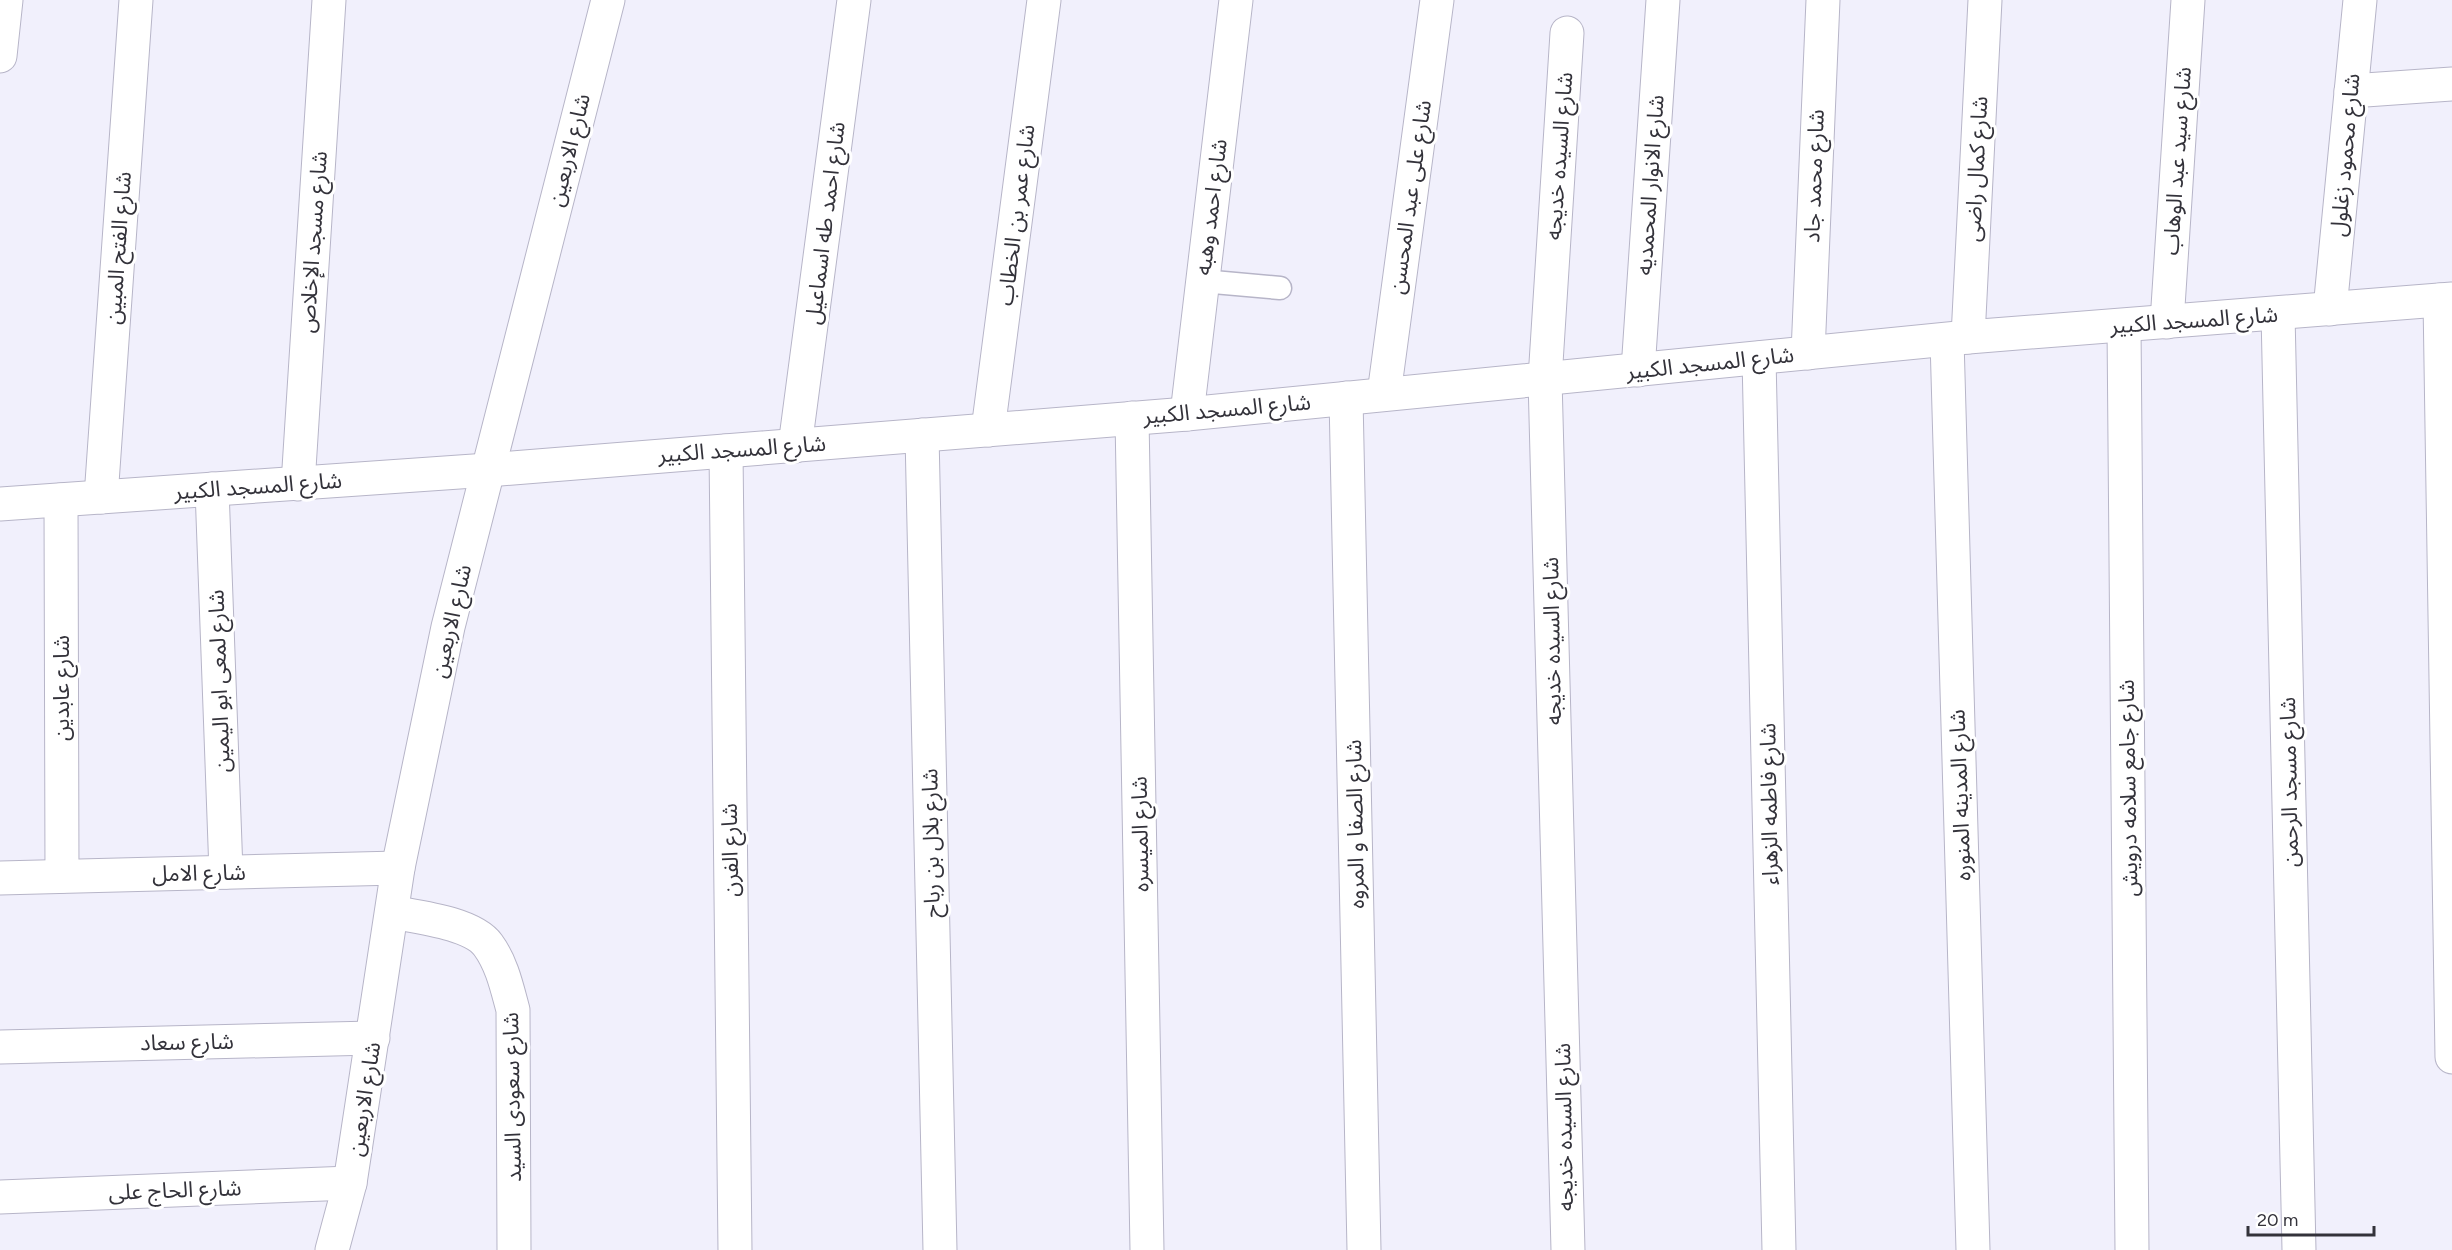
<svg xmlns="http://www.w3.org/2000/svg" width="2452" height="1250" font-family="Figtree,'Noto Sans Arabic',sans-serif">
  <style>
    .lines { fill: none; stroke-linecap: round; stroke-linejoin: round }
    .service-casing { stroke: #b7b5c8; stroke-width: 25 }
    .minor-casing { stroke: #b7b5c8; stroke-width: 35 }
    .service { stroke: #fff; stroke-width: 22 }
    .minor { stroke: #fff; stroke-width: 33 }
    .labels { text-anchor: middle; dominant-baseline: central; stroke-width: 6; stroke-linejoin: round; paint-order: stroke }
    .street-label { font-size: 22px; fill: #33323a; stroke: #fff }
  </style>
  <rect width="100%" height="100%" fill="#f1f0fc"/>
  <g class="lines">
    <g class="service-casing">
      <path id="service" d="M1202 281 1280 288"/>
    </g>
    <g class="minor-casing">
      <g id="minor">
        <path d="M1567 33 1545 379 1568 1250"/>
        <path d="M0 56 6 0"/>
        <path d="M2351 91 2452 84"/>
        <path d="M2440 300 2452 1057"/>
        <path d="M2330 309 2360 0"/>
        <path d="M2278 314 2299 1250"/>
        <path d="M2167 322 2188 0"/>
        <path d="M2124 326 2132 1250"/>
        <path d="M1968 337 1985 0"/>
        <path d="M1947 340 1973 1250"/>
        <path d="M1808 353 1823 0"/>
        <path d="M1759 358 1779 1250"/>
        <path d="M1638 370 1663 0"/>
        <path d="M1384 394 1437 0"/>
        <path d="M1346 398 1364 1250"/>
        <path d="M1187 414 1236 0"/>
        <path d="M1132 418 1147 1250"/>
        <path d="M988 430 1044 0"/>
        <path d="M922 435 940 1250"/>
        <path d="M795 446 854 0"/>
        <path d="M726 451 735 1250"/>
        <path d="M298 484 329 0"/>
        <path d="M212 489 226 872"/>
        <path d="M101 497 136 0"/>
        <path d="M61 500 62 876"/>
        <path d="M0 504 488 470 1187 414 1968 337 2452 299"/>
        <path d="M0 878 398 868"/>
        <path d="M392 912C417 917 472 923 488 945 502 964 507 988 513 1010L514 1250"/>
        <path d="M0 1047 373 1038"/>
        <path d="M0 1197 350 1183"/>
        <path d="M332 1250 350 1183 398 868 448 627 608 0"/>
      </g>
    </g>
    <use href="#service" class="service"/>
    <use href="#minor" class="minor"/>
  </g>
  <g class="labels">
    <g class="street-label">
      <text transform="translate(569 150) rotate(-76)">شارع الاربعين</text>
      <text transform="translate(2345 155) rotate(-85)">شارع محمود زغلول</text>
      <text transform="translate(1559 156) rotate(-86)">شارع السيده خديجه</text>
      <text transform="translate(2177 161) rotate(-86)">شارع سيد عبد الوهاب</text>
      <text transform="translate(1976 169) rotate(-87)">شارع كمال راضى</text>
      <text transform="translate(1814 176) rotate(-88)">شارع محمد جاد</text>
      <text transform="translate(1650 185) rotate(-86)">شارع الانوار المحمديه</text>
      <text transform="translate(1410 197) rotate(-82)">شارع على عبد المحسن</text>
      <text transform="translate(1211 207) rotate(-83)">شارع احمد وهبه</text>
      <text transform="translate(1016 215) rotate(-83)">شارع عمر بن الخطاب</text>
      <text transform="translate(825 223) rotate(-83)">شارع احمد طه اسماعيل</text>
      <text transform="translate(313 242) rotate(-86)">شارع مسجد الإخلاص</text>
      <text transform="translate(118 248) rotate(-86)">شارع الفتح المبين</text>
      <text transform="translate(2194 320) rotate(-4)">شارع المسجد الكبير</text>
      <text transform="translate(1710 363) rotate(-6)">شارع المسجد الكبير</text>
      <text transform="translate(1227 409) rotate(-5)">شارع المسجد الكبير</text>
      <text transform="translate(742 449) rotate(-4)">شارع المسجد الكبير</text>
      <text transform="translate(258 486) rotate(-4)">شارع المسجد الكبير</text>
      <text transform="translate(451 621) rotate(-77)">شارع الاربعين</text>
      <text transform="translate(1552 641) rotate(-91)">شارع السيده خديجه</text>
      <text transform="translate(219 681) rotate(-92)">شارع لمعى ابو اليمين</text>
      <text transform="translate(61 688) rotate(-90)">شارع عابدين</text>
      <text transform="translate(2289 782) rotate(-91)">شارع مسجد الرحمن</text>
      <text transform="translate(2128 788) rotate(-91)">شارع جامع سلامه درويش</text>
      <text transform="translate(1960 795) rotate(-92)">شارع المدينه المنوره</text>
      <text transform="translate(1769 804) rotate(-91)">شارع فاطمه الزهراء</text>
      <text transform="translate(1355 824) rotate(-91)">شارع الصفا و المروه</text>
      <text transform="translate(1140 834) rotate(-91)">شارع الميسره</text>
      <text transform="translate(931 843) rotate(-91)">شارع بلال بن رباح</text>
      <text transform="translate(730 850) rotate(-91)">شارع الفرن</text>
      <text transform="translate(199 873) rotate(-1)">شارع الامل</text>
      <text transform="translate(187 1042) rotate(-1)">شارع سعاد</text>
      <text transform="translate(512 1097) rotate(-91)">شارع سعودى السيد</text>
      <text transform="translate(364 1099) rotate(-81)">شارع الاربعين</text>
      <text transform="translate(1564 1127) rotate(-91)">شارع السيده خديجه</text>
      <text transform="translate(175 1190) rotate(-2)">شارع الحاج على</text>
    </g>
  </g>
  <path d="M2248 1226v9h126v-9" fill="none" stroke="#33323a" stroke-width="3"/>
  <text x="2257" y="1226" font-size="18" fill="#33323a" stroke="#ffffff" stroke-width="4.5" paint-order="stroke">20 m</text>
</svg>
